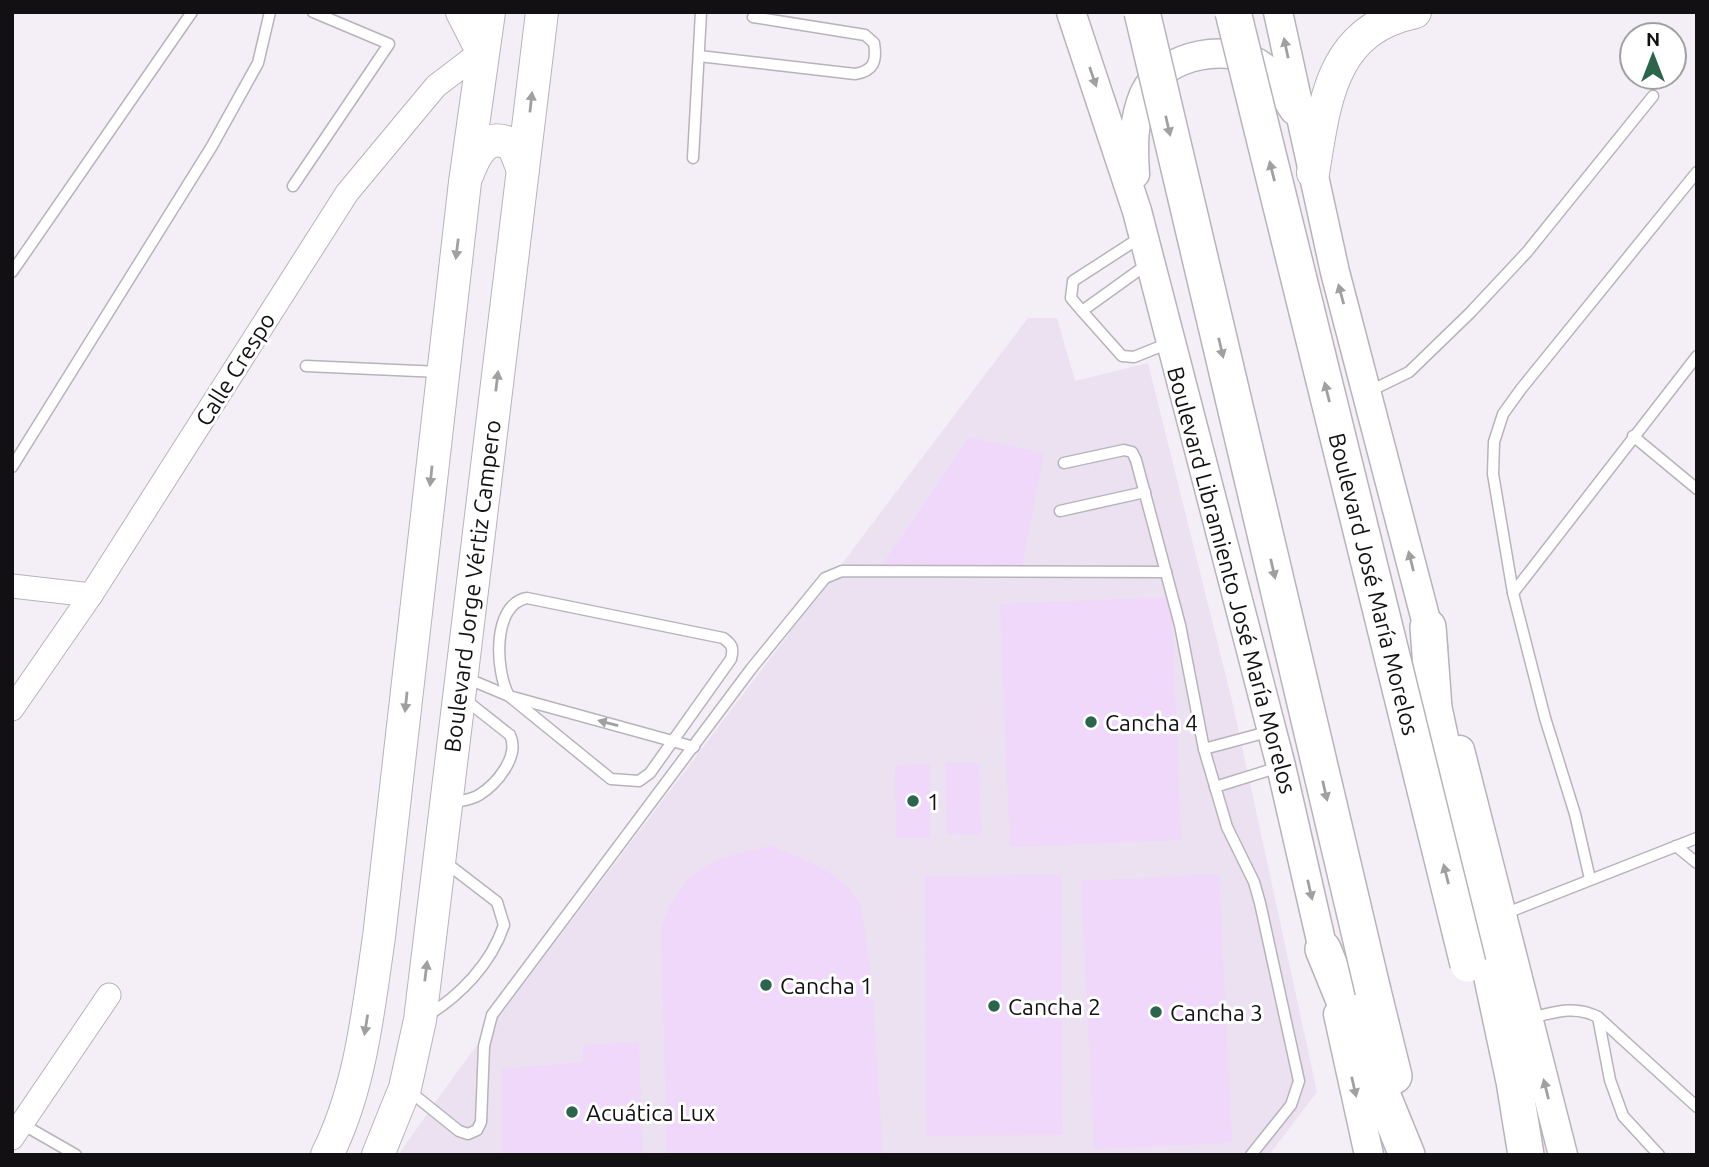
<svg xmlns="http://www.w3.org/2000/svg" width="1709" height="1167" font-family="Ubuntu,sans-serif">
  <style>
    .built { fill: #ebe1f1 }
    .green { fill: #efd8fa }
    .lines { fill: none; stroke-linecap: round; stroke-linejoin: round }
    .service-casing { stroke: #b8b3bb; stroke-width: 13 }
    .minor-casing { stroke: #b8b3bb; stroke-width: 25 }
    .tertiary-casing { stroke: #b8b3bb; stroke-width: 31 }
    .secondary-casing { stroke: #b8b3bb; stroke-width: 34 }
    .primary-casing { stroke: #b8b3bb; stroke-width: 38 }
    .service { stroke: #fff; stroke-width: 10 }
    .minor { stroke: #fff; stroke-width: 23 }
    .tertiary { stroke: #fff; stroke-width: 28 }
    .secondary { stroke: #fff; stroke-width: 32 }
    .primary { stroke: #fff; stroke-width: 35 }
    .primary-bridge-casing { stroke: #b8b3bb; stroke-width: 38; stroke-linecap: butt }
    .primary-bridge { stroke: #fff; stroke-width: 35 }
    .oneway { fill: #a09fa1 }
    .poi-dot { fill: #2b654d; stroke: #fff; stroke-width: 2.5 }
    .labels { text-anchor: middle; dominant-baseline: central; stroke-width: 6; stroke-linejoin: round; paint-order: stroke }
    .street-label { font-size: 23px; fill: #121013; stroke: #fff }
    .poi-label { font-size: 23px; fill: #121013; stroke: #fff; text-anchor: start }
  </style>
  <rect width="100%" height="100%" fill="#f4eef7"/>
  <path class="built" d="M1028 318H1057L1075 381 1148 363 1233 705 1317 1092 1269 1155H398L457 1072Z"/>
  <g class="green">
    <path d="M969 437 1044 453 1022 566 882 565Z"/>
    <path d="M1171 597 1181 840 1010 847 1000 604Z"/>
    <path d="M945 762 979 763 981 835 947 834Z"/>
    <path d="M930 764V838H896L895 765Z"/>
    <path d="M771 846C801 858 837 870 857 898 871 918 880 1116 883 1155H667L661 929C681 867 712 858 771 846Z"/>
    <path d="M1219 874 1232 1143 1094 1149 1081 881Z"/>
    <path d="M1061 875 1063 1135 927 1136 925 876Z"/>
    <path d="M639 1042 643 1155H502V1069L583 1062V1045Z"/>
  </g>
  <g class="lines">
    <g class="service-casing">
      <g id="service">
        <path d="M699 56 855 74C874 71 877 61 874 43L865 35 753 17"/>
        <path d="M693 158 701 12"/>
        <path d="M293 186 389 44 313 12"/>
        <path d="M1141 237 1073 281 1071 298 1082 311 1149 263"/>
        <path d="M12 272 192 12"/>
        <path d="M1082 311 1122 356 1134 357 1169 343"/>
        <path d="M306 366 440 372"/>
        <path d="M1368 392 1409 372 1470 313 1527 252 1653 96"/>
        <path d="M1633 436 1697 489"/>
        <path d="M1064 463 1124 450 1132 452 1136 460 1180 625 1204 749 1227 827 1254 882 1260 903 1299 1081 1291 1105 1251 1155"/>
        <path d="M12 467 212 146 258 63 270 12"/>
        <path d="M1060 511 1145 492"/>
        <path d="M1513 593 1697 356"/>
        <path d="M527 598 723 638C732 644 734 648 731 659L650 773 639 781 611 779 509 696C495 671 492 604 527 598Z"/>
        <path d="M466 678 509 696 694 747"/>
        <path d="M1204 749 1271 731"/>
        <path d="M1215 787 1279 767"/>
        <path d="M451 803C460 801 471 800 479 795 497 784 520 756 510 735L463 698"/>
        <path d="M1676 846 1697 863"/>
        <path d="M1590 879 1575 814 1545 718 1513 593 1493 474 1494 442 1503 414 1521 389 1697 172"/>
        <path d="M1504 914 1697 838"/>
        <path d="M425 1017C460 996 491 964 504 925L497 902 445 862"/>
        <path d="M1598 1017 1610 1080 1623 1116 1659 1155"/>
        <path d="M1531 1018C1555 1012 1575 1005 1598 1017L1697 1107"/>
        <path d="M408 1090 459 1131 468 1134 477 1130 481 1122 484 1046 492 1015 751 669 825 578 842 571 1166 572"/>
        <path d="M22 1124 76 1155"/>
      </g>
    </g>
    <g class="minor-casing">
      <g id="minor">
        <path d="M12 586 91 595"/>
        <path d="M12 709 91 595 347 193 436 86 482 51"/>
        <path d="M12 1138 109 995"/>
      </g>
    </g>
    <g class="tertiary-casing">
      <g id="tertiary">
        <path d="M1071 12 1137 211 1281 766 1327 967"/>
        <path d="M1278 12 1335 272 1433 647"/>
        <path d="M1135 174C1133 147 1133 120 1144 94 1163 53 1234 40 1267 70 1278 80 1285 98 1294 110"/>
        <path d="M1460 750 1563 1155"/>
        <path d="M1338 1014 1369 1155"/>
      </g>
    </g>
    <g class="secondary-casing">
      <g id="secondary">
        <path d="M462 12 482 51"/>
        <path d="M468 173C476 152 487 131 513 145L523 170"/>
        <path d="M1313 173C1325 102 1330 30 1415 12"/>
        <path d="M327 1155C361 1087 368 1011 379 937L465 182 489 12"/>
        <path d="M378 1155 405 1088 420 1020 542 12"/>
      </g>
    </g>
    <g class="primary-casing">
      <g id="primary">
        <path d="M1428 627 1434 708 1514 1081 1526 1155"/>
        <path d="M1323 949 1407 1155"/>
        <path d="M1373 991 1394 1076"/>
      </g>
    </g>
    <use href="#service" class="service"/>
    <use href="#minor" class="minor"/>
    <use href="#tertiary" class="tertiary"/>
    <use href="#secondary" class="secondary"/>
    <use href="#primary" class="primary"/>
    <g class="primary-bridge-casing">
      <g id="primary-bridge">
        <path d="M1142 12 1373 991"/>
        <path d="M1233 12 1468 964"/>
      </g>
    </g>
    <use href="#primary-bridge" class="primary-bridge"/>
  </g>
  <defs><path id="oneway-solid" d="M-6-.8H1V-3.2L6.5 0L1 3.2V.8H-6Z" transform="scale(1.75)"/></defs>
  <g class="oneway">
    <use href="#oneway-solid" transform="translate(1286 48) rotate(-102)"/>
    <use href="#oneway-solid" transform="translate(1093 77) rotate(71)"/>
    <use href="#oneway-solid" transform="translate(531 102) rotate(-84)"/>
    <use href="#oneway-solid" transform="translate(1168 126) rotate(77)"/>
    <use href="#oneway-solid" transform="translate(1272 171) rotate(-104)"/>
    <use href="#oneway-solid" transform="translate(457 249) rotate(97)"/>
    <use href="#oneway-solid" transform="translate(1341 294) rotate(-105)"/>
    <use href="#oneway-solid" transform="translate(1221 348) rotate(77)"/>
    <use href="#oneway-solid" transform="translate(497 381) rotate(-83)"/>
    <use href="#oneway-solid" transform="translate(1327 392) rotate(-104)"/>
    <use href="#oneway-solid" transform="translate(431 476) rotate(96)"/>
    <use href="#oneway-solid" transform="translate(1411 561) rotate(-104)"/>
    <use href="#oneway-solid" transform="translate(1273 569) rotate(77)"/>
    <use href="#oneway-solid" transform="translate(406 702) rotate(96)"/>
    <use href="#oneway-solid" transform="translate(608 723) rotate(-165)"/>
    <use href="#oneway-solid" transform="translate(1325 791) rotate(77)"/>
    <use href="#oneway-solid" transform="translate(1446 874) rotate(-104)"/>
    <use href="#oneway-solid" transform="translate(1310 890) rotate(77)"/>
    <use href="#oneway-solid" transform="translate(426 971) rotate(-83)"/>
    <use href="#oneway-solid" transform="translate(366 1025) rotate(99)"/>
    <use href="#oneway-solid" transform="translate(1354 1087) rotate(77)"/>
    <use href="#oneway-solid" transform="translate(1546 1089) rotate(-104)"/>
  </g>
  <g class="poi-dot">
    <circle cx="1091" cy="722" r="7"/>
    <circle cx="913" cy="801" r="7"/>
    <circle cx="766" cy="985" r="7"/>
    <circle cx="994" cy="1006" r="7"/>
    <circle cx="1156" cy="1012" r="7"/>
    <circle cx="572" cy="1112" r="7"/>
  </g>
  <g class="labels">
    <g class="street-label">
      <text transform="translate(235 369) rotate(-58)">Calle Crespo</text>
      <text transform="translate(1232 580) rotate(75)">Boulevard Libramiento José María Morelos</text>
      <text transform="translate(1374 584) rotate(76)">Boulevard José María Morelos</text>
      <text transform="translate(472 586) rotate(-83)">Boulevard Jorge Vértiz Campero</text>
    </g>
    <g class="poi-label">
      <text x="1105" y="722">Cancha 4</text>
      <text x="927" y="801">1</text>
      <text x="780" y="985">Cancha 1</text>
      <text x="1008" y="1006">Cancha 2</text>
      <text x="1170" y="1012">Cancha 3</text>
      <text x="586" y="1112">Acuática Lux</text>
    </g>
  </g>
  <rect width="1709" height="1167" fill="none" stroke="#121013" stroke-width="28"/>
  <g transform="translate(1653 56)"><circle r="33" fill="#ffffff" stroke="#a09fa1" stroke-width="2"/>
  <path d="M0-5L12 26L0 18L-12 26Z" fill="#2b654d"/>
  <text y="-10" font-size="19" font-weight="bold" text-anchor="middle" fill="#121013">N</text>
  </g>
</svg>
